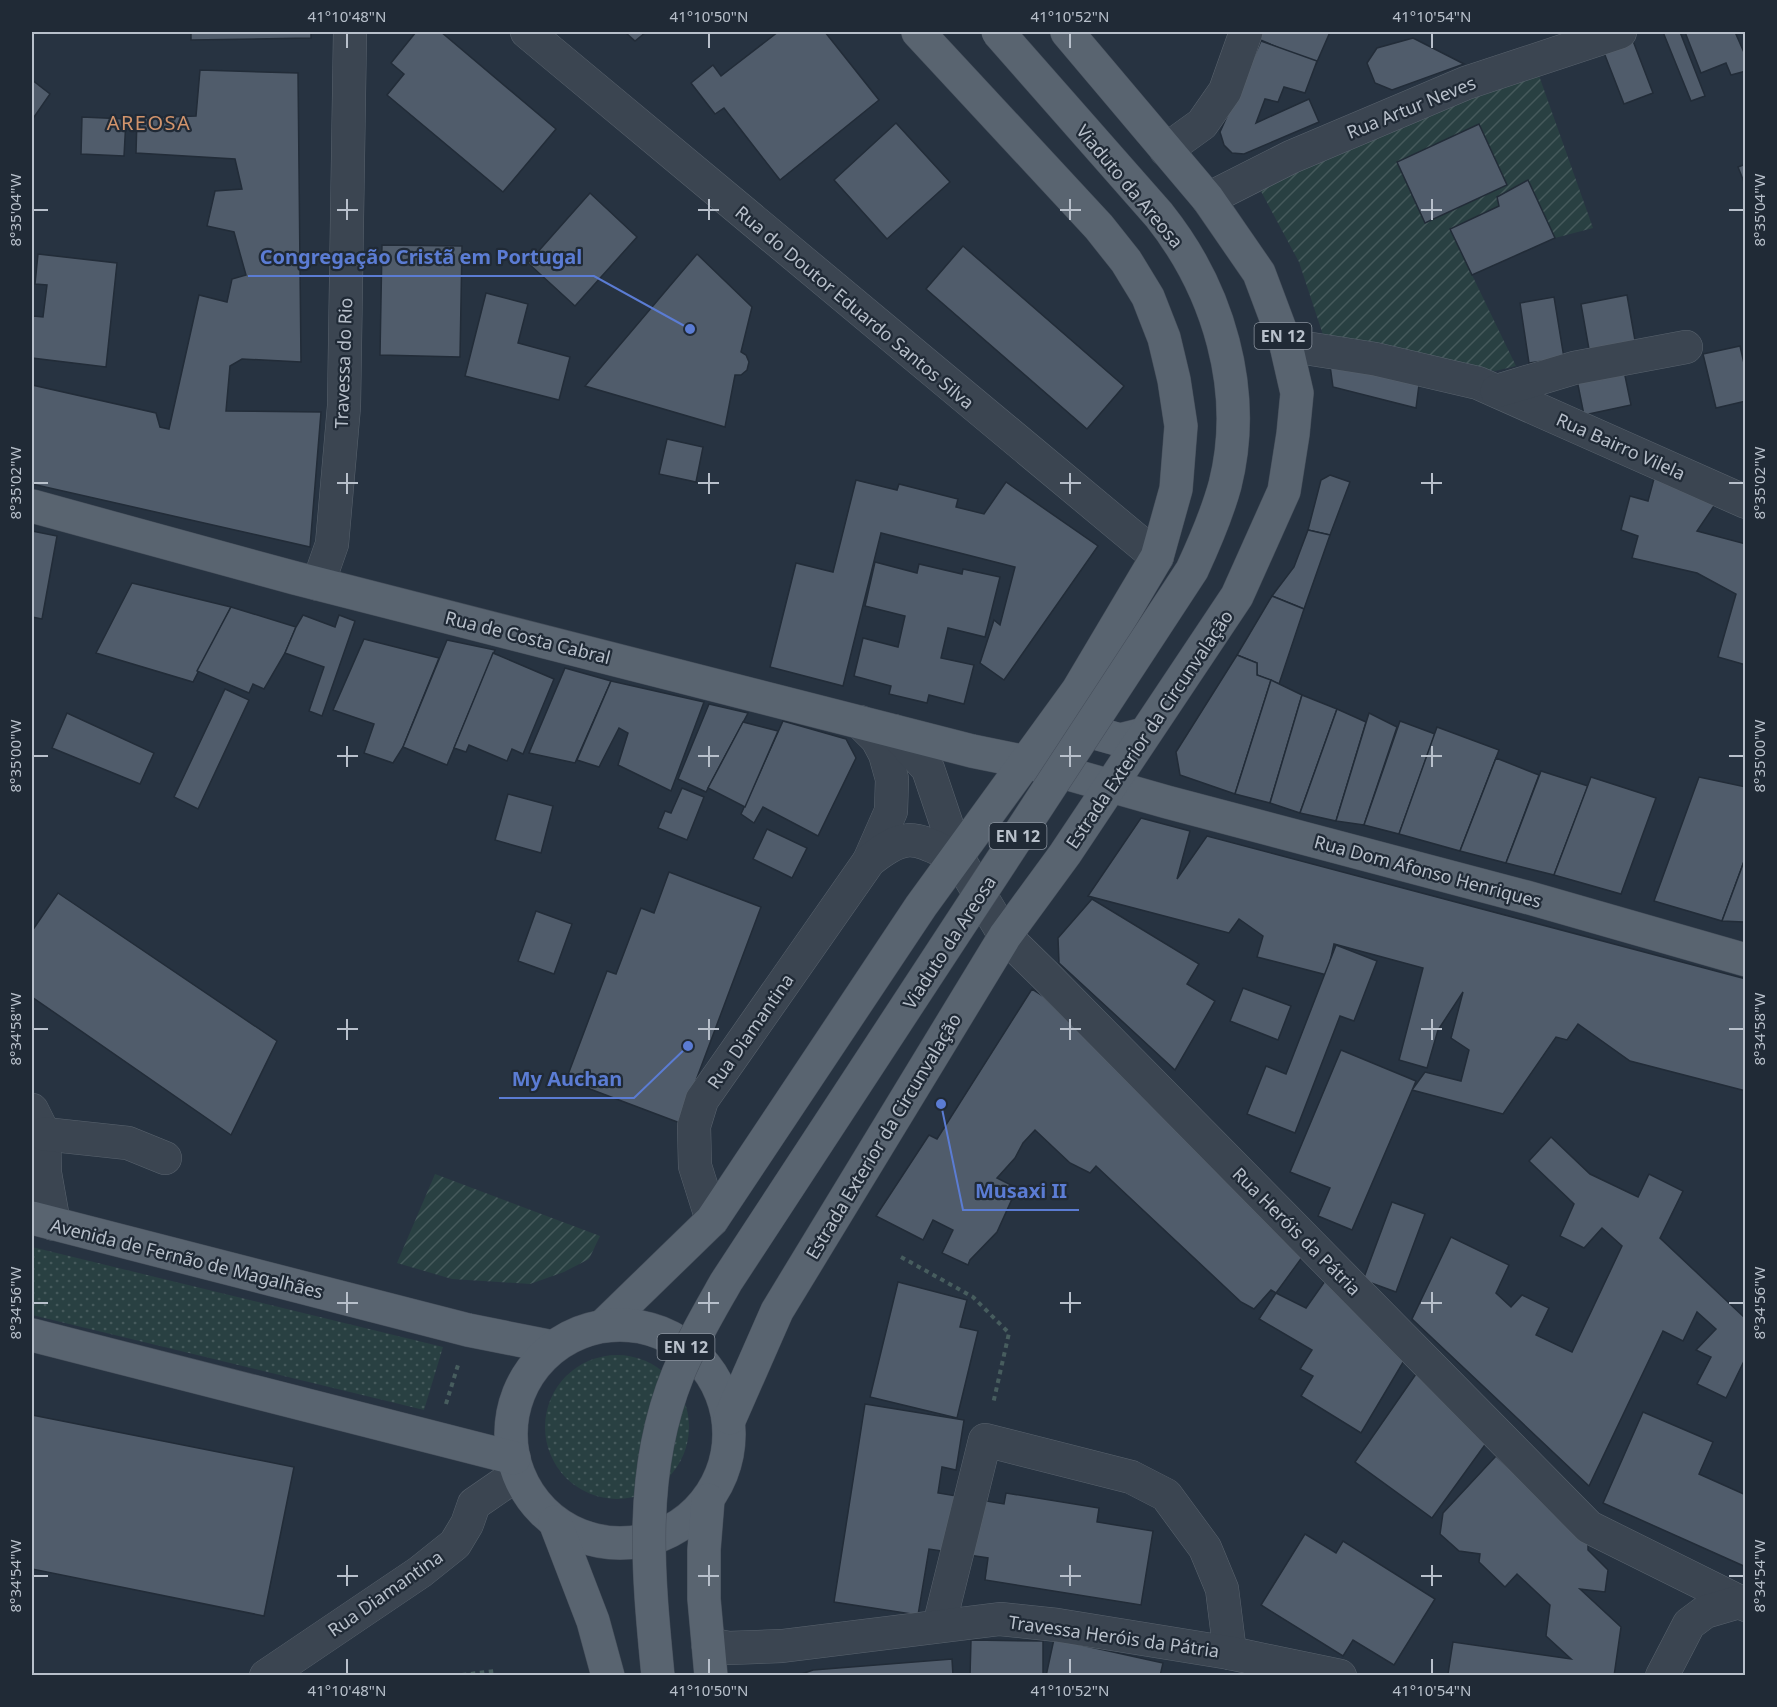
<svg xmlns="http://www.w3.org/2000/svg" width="1777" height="1707" font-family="'Noto Sans',sans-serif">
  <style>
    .grass { fill: url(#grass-dots) }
    .garden { fill: url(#garden-furrows) }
    .building { fill: #505c6b; stroke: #222c38; stroke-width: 1.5 }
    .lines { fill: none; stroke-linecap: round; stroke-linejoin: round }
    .minor-casing { stroke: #59636e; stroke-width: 34 }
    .major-casing { stroke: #454e5a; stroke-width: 34 }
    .path { stroke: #475d5e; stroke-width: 4; stroke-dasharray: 4.5 4.5; stroke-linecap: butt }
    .minor { stroke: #3b4551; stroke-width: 33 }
    .major { stroke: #596470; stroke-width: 33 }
    .major-bridge-casing { stroke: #454e5a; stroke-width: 34; stroke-linecap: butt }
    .major-bridge { stroke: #596470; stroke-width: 33 }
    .ticks { fill: none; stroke: #b8c0cb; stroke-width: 2 }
    .labels { text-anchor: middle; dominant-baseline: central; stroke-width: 4.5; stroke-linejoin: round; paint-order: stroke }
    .shield { fill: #202a36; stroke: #8a939e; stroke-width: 1.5 }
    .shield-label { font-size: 16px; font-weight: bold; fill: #b8c0cb }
    .street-label { font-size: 18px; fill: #b8c0cb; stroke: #202a36 }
    .neighbourhood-label { font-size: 20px; letter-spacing: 1.5px; fill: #d2946c; stroke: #202a36 }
    .leader { fill: none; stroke: #5b7cd3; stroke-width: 2 }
    .callout-dot { fill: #5b7cd3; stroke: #202a36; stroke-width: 2 }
    .callout-label { font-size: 20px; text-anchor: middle; font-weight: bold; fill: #5b7cd3; stroke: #202a36; stroke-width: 4.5; stroke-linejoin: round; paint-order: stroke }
    .neatline { fill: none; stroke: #b8c0cb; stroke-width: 2 }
    .ticks-label { font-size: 15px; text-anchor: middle; fill: #b8c0cb }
  </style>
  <defs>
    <pattern id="grass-dots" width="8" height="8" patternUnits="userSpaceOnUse" patternTransform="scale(1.5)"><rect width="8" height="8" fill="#294042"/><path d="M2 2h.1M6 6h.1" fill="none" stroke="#465a5c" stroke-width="1.8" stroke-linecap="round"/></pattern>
    <pattern id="garden-furrows" width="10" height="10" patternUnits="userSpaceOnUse" patternTransform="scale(1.5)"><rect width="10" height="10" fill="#294042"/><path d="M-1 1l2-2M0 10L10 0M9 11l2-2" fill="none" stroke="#465a5c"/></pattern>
  </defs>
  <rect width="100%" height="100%" fill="#273341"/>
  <g class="grass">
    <path d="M32 1247 443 1347 424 1410 32 1315Z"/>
    <circle cx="617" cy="1427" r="72"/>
  </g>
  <g class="garden">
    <path d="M1537 70 1593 228 1555 238 1472 275 1516 366 1495 371 1414 356 1326 344 1299 262 1257 184Z"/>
    <path d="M435 1174 600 1236 589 1259 564 1272 530 1284 452 1279 397 1263Z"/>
  </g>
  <g class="building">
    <path d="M191 32H311V38L191 40Z"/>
    <path d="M416 32H441L556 129 503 192 387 95 404 74 391 63Z"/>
    <path d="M625 32H646L635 41Z"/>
    <path d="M778 32H825L879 100 780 180 724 108 715 114 691 83 713 65 721 76Z"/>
    <path d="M1258 32H1330L1316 64 1256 38Z"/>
    <path d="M1663 32H1680L1705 96 1691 101Z"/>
    <path d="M1685 32H1735L1746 57V71L1731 75 1726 63 1701 73Z"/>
    <path d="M1630 33 1653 93 1624 104 1601 45Z"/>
    <path d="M1413 38 1464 64 1392 90 1375 83 1367 63 1377 48Z"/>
    <path d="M1261 41 1317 61 1305 93 1284 87 1278 102 1265 99 1256 123 1309 99 1319 122 1244 154 1232 153 1224 145 1220 132Z"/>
    <path d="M200 70 298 73 301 362 242 359 230 366 226 411 321 412 310 547 32 484V385L156 413 160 427 169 429 199 295 227 302 232 279 246 275 234 232 207 226 215 191 242 189 235 159 136 153 137 118 196 116Z"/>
    <path d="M32 80 50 94 32 120Z"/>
    <path d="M82 117 126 119 124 156 81 154Z"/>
    <path d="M896 123 950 182 887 239 834 180Z"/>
    <path d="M1479 124 1507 185 1425 223 1397 162Z"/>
    <path d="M1746 164V187L1738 167Z"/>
    <path d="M1528 180 1555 238 1472 275 1450 229 1499 206 1497 197Z"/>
    <path d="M590 193 637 237 575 306 528 263Z"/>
    <path d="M382 245 462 246 460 357 380 355Z"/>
    <path d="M963 246 1124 386 1087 429 926 289Z"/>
    <path d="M38 254 117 263 106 367 32 358 33 316 43 317 47 285 35 284Z"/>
    <path d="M697 254 752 307 741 352 746 355 749 362 747 370 741 375H735L725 427 585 386Z"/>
    <path d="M486 293 528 304 518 343 570 357 559 400 465 376Z"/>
    <path d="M1627 295 1636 346 1590 355 1581 304Z"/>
    <path d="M1554 297 1564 358 1529 363 1520 303Z"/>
    <path d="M1740 346 1746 372V401L1716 408 1703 354Z"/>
    <path d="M1329 358 1420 377 1416 408 1333 387Z"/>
    <path d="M1623 366 1631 405 1584 415 1576 375Z"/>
    <path d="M667 439 703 447 696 482 659 474Z"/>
    <path d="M1656 471 1716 503 1697 531 1746 544V665L1718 657 1736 594 1697 573 1632 558 1638 536 1621 530 1630 496 1648 501Z"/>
    <path d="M1330 475 1350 482 1330 535 1308 530 1321 480Z"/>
    <path d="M856 480 897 490 899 484 958 499 956 507 984 514 1006 482 1098 546 1004 680 980 663 994 620 1000 625 1015 567 881 533 843 686 770 667 796 563 833 572Z"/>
    <path d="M1308 530 1330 535 1304 609 1272 596 1294 567Z"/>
    <path d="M32 531 57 536 42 619 32 617Z"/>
    <path d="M875 562 917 573 919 564 962 574 963 569 1000 577 985 637 948 628 941 658 974 665 964 704 929 695 927 703 889 694 891 686 854 676 863 638 898 647 905 616 865 606Z"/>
    <path d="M132 583 231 607 193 682 96 653Z"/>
    <path d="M1272 596 1304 609 1279 684 1257 675V663L1237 655Z"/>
    <path d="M231 607 296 627 285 653 264 689 253 684 249 693 197 671Z"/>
    <path d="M303 615 335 627 339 615 355 621 322 716 309 711 324 667 285 653 296 627Z"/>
    <path d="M364 639 439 658 403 747 393 763 364 753 374 724 333 710Z"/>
    <path d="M447 640 495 650 447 765 403 747Z"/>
    <path d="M493 653 554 679 523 754 512 749 507 761 469 745 466 752 454 748Z"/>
    <path d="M1237 655 1257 663V675L1271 680 1235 794 1180 775 1176 752Z"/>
    <path d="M565 668 611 681 575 763 529 753Z"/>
    <path d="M1271 680 1302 695 1270 803 1235 794Z"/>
    <path d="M611 681 704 702 671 791 618 765 628 733 619 728 599 767 577 760Z"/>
    <path d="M225 689 249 700 198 809 174 797Z"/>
    <path d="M1302 695 1337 709 1300 813 1270 803Z"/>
    <path d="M709 704 748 713 706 792 678 779Z"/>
    <path d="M1337 709 1366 722 1336 821 1300 813Z"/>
    <path d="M67 713 154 753 140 784 52 748Z"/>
    <path d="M1369 713 1397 727 1364 825 1336 821Z"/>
    <path d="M783 721 846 739 856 758 818 836 763 807 754 823 741 814Z"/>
    <path d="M1400 721 1435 734 1399 834 1364 825Z"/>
    <path d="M743 722 778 731 745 807 708 788Z"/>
    <path d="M1437 727 1499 750 1460 851 1399 834Z"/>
    <path d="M1496 758 1539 775 1506 863 1460 851Z"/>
    <path d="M1541 771 1588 786 1554 875 1506 863Z"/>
    <path d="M1591 777 1656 798 1621 894 1554 875Z"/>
    <path d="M1699 777 1746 787V856L1722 921 1654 901Z"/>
    <path d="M682 788 704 797 687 840 658 828 665 811 671 813Z"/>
    <path d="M508 794 553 806 541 853 495 840Z"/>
    <path d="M1141 818 1190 831 1177 879 1207 836 1746 979V1091L1630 1061 1578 1024 1567 1040 1556 1037 1503 1114 1412 1090 1425 1072 1461 1081 1469 1050 1451 1038 1463 992 1438 1030 1427 1068 1399 1060 1423 968 1334 944 1327 975 1257 957 1263 936 1239 919 1229 933 1088 896Z"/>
    <path d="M767 829 807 848 792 878 753 859Z"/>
    <path d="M1746 856V917L1744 922 1722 921Z"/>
    <path d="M669 872 761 907 680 1123 566 1080 607 971 616 974 641 908 654 913Z"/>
    <path d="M58 893 277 1041 231 1135 32 997V931Z"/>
    <path d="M1092 899 1199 964 1187 984 1215 1001 1175 1070 1059 963 1058 938Z"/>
    <path d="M536 911 572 924 554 974 518 961Z"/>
    <path d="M1336 945 1377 961 1354 1021 1340 1016 1295 1133 1247 1114 1266 1066 1286 1074Z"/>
    <path d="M1243 988 1291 1006 1278 1040 1230 1021Z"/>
    <path d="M1032 989 1043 996 1303 1256 1276 1293 1271 1290 1254 1309 1241 1302 1096 1166 1090 1173 1070 1163 1035 1130 1023 1143 1015 1158 997 1178 1017 1188 997 1232 970 1260 968 1265 942 1253 953 1230 933 1220 923 1240 876 1216 929 1135 937 1139Z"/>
    <path d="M1341 1050 1416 1081 1352 1230 1318 1216 1330 1188 1290 1172Z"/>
    <path d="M1551 1137 1590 1174 1638 1197 1649 1174 1683 1191 1660 1238 1746 1319V1357L1726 1398 1697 1384 1711 1357 1696 1350 1716 1329 1697 1312 1683 1341 1663 1331 1589 1486 1412 1319 1451 1237 1509 1265 1496 1293 1511 1307 1522 1295 1549 1308 1536 1335 1572 1352 1622 1246 1602 1228 1584 1248 1560 1236 1574 1204 1529 1161Z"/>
    <path d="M1392 1202 1425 1214 1396 1292 1363 1280Z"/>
    <path d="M1325 1281 1405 1359 1361 1433 1301 1396 1313 1376 1300 1369 1312 1350 1259 1319 1276 1293 1306 1308Z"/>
    <path d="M898 1282 967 1300 960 1327 978 1331 957 1418 870 1397Z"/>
    <path d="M1416 1374 1487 1442 1432 1518 1355 1462Z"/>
    <path d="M865 1404 964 1420 956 1470 942 1467 938 1493 1004 1504 1006 1493 1099 1508 1097 1522 1153 1531 1141 1605 985 1580 988 1558 929 1549 918 1615 834 1602Z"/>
    <path d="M1643 1412 1713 1442 1699 1474 1746 1495V1567L1603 1503Z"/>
    <path d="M32 1415 294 1467 264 1616 32 1569Z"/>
    <path d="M1496 1456 1588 1542V1550L1608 1570 1605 1592 1580 1589 1621 1627 1614 1676 1448 1674 1453 1642 1571 1659 1546 1636 1550 1605 1517 1574 1505 1587 1479 1562 1480 1554 1459 1551 1440 1534 1443 1513Z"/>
    <path d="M1305 1534 1336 1553 1343 1541 1435 1599 1394 1665 1353 1640 1343 1656 1261 1605Z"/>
    <path d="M1054 1639 1163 1663 1160 1676H1046Z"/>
    <path d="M971 1640 1043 1641V1676H970Z"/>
    <path d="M952 1659 953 1676H796L813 1670Z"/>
  </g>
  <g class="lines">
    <g class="minor-casing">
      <g id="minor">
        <path d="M527 32 1157 557"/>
        <path d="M1166 150 1202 124 1225 91 1246 32"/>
        <path d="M1208 199 1291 157 1466 83 1620 32"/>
        <path d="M1286 345 1375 359 1478 383 1746 502"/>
        <path d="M1497 391 1574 368 1686 347"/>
        <path d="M318 584 332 544 344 406 350 32"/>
        <path d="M860 722 877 739 885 754 892 779 891 811 869 861"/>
        <path d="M894 731 928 769 958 858 1005 936 1046 976 1589 1527 1746 1605"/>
        <path d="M32 1110 44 1134 45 1173 54 1224"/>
        <path d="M44 1134 128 1143 165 1158"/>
        <path d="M712 1220 695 1166 694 1126 702 1100 869 861C909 829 916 839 958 858"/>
        <path d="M939 1626 985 1440 1131 1477 1166 1495 1205 1548 1222 1589 1230 1653"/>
        <path d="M708 1644 728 1648 782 1646 1000 1619 1057 1625 1230 1653 1340 1676"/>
        <path d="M266 1676 420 1572 455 1544 467 1524 474 1504 516 1475"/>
        <path d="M1662 1676 1689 1624 1705 1612 1739 1602"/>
      </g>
    </g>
    <g class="major-casing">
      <g id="major">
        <path d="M32 506 295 578 894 731 972 751 1026 762 1167 802 1526 897 1746 960"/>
        <path d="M1080 701 1082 715 1095 733 1120 740 1144 734"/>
        <path d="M32 1218 468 1330 553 1347"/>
        <path d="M605 1324 712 1220 921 906 1078 690 1157 557 1176 489 1181 426 1174 380 1164 338 1148 297 1126 261 1099 227 918 32"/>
        <circle cx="620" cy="1434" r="109"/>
        <path d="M32 1335 514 1458"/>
        <path d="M730 1418 777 1311 1005 936 1065 854 1237 596 1284 491 1293 434 1297 393 1286 345 1259 273 1208 199 1067 32"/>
        <path d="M708 1500 704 1550V1599L711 1676"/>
        <path d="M555 1522 593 1621 608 1676"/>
      </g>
    </g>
    <g class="path">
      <path d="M901 1257 973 1297 1009 1333 993 1404"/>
      <path d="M446 1404 458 1365"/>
      <path d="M453 1676 495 1671"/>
    </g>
    <use href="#minor" class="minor"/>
    <use href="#major" class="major"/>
    <g class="major-bridge-casing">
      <path id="major-bridge" d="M658 1676C648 1573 638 1473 678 1374 691 1342 709 1312 726 1282L1192 570C1205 542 1217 514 1225 485 1249 390 1218 289 1159 215L998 32"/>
    </g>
    <use href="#major-bridge" class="major-bridge"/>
  </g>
  <path class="ticks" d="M347 33V48M709 33V48M1070 33V48M1432 33V48M347 199V220M709 199V220M1070 199V220M1432 199V220M33 210H48M337 210H358M698 210H719M1060 210H1081M1421 210H1442M1729 210H1744M347 473V494M709 473V494M1070 473V494M1432 473V494M33 483H48M337 483H358M698 483H719M1060 483H1081M1421 483H1442M1729 483H1744M347 746V767M709 746V767M1070 746V767M1432 746V767M33 756H48M337 756H358M698 756H719M1060 756H1081M1421 756H1442M1729 756H1744M347 1019V1040M709 1019V1040M1070 1019V1040M1432 1019V1040M33 1029H48M337 1029H358M698 1029H719M1060 1029H1081M1421 1029H1442M1729 1029H1744M347 1292V1313M709 1292V1313M1070 1292V1313M1432 1292V1313M33 1303H48M337 1303H358M698 1303H719M1060 1303H1081M1421 1303H1442M1729 1303H1744M347 1565V1586M709 1565V1586M1070 1565V1586M1432 1565V1586M33 1576H48M337 1576H358M698 1576H719M1060 1576H1081M1421 1576H1442M1729 1576H1744M347 1659V1674M709 1659V1674M1070 1659V1674M1432 1659V1674"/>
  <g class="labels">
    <g class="shield">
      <rect x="1254.5" y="323" width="57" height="26" rx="4.5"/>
      <rect x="989.5" y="823" width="57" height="26" rx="4.5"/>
      <rect x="657.5" y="1334" width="57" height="26" rx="4.5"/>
    </g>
    <g class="shield-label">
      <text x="1283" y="336">EN 12</text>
      <text x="1018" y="836">EN 12</text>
      <text x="686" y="1347">EN 12</text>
    </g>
    <g class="street-label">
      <text transform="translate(1411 107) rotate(-22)">Rua Artur Neves</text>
      <text transform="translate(1130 186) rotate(50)">Viaduto da Areosa</text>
      <text transform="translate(855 307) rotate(40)">Rua do Doutor Eduardo Santos Silva</text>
      <text transform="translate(343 363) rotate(-88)">Travessa do Rio</text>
      <text transform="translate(1621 446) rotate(24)">Rua Bairro Vilela</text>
      <text transform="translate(528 637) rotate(14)">Rua de Costa Cabral</text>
      <text transform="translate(1149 729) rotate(-56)">Estrada Exterior da Circunvalação</text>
      <text transform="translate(1428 871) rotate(15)">Rua Dom Afonso Henriques</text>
      <text transform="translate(949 942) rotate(-57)">Viaduto da Areosa</text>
      <text transform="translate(750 1031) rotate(-55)">Rua Diamantina</text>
      <text transform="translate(883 1136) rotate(-59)">Estrada Exterior da Circunvalação</text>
      <text transform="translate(1297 1231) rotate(45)">Rua Heróis da Pátria</text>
      <text transform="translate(187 1258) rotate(14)">Avenida de Fernão de Magalhães</text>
      <text transform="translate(385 1593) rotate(-35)">Rua Diamantina</text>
      <text transform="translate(1114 1636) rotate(8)">Travessa Heróis da Pátria</text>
    </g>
    <g class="neighbourhood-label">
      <text x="149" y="122">AREOSA</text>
    </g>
  </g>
  <path class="leader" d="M690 329L594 276H248M688 1046L634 1098H499M941 1104L963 1210H1079"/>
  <g class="callout-dot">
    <circle cx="690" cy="329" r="6"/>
    <circle cx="688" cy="1046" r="6"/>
    <circle cx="941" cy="1104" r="6"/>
  </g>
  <g class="callout-label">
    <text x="421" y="264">Congregação Cristã em Portugal</text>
    <text x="567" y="1086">My Auchan</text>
    <text x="1021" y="1198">Musaxi II</text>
  </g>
  <rect width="1777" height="1707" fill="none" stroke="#202a36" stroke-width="66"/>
  <rect x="33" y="33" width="1711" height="1641" class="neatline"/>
  <g class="ticks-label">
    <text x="347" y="22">41°10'48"N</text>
    <text x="709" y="22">41°10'50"N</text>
    <text x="1070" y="22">41°10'52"N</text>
    <text x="1432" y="22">41°10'54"N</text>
    <text transform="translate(1760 210) rotate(-90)" y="5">8°35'04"W</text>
    <text transform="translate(16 210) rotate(-90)" y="5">8°35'04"W</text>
    <text transform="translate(1760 483) rotate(-90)" y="5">8°35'02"W</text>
    <text transform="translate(16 483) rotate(-90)" y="5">8°35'02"W</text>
    <text transform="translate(1760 756) rotate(-90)" y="5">8°35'00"W</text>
    <text transform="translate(16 756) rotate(-90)" y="5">8°35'00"W</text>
    <text transform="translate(1760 1029) rotate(-90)" y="5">8°34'58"W</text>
    <text transform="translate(16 1029) rotate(-90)" y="5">8°34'58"W</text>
    <text transform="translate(1760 1303) rotate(-90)" y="5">8°34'56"W</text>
    <text transform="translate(16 1303) rotate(-90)" y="5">8°34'56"W</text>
    <text transform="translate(16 1576) rotate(-90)" y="5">8°34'54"W</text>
    <text transform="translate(1760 1576) rotate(-90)" y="5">8°34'54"W</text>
    <text x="347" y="1696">41°10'48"N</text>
    <text x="709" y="1696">41°10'50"N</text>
    <text x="1070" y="1696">41°10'52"N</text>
    <text x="1432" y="1696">41°10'54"N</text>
  </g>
</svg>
